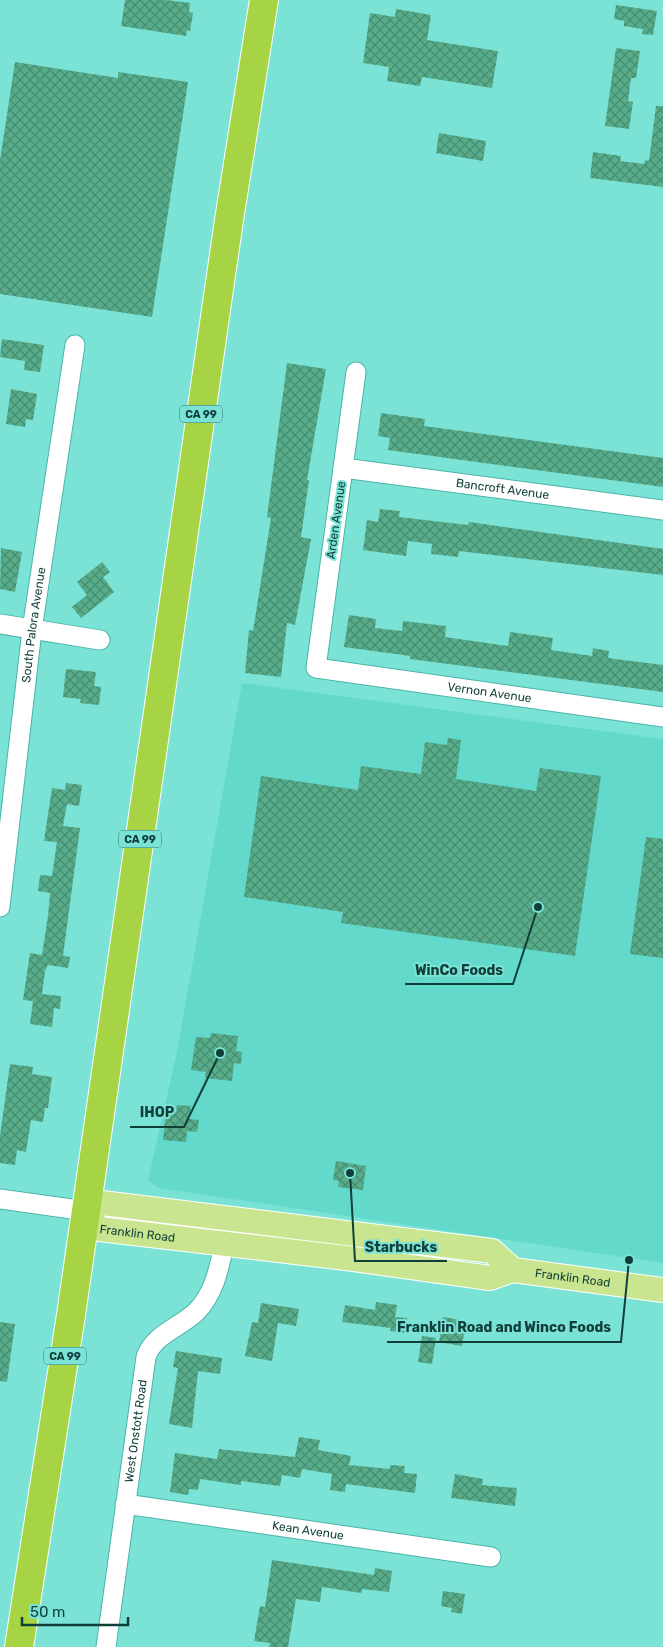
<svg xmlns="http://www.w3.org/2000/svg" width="663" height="1647" font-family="Rubik,sans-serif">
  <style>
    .built { fill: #63d9cc }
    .building { fill: url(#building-cross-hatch) }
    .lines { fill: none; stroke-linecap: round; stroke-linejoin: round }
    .minor-casing { stroke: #4ab4a9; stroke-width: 21 }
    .major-casing { stroke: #fff; stroke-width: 26 }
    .highway-casing { stroke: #fff; stroke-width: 30 }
    .minor { stroke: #fff; stroke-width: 19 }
    .major { stroke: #cae58f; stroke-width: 24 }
    .highway { stroke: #a6d444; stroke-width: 28 }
    .labels { text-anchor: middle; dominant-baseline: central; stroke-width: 4; stroke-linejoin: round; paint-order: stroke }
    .shield { fill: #7be3d6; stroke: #307068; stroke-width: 1 }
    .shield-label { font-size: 11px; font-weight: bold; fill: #103e39 }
    .street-label { font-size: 12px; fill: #103e39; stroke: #7be3d6 }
    .leader { fill: none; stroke: #103e39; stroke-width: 2 }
    .callout-dot { fill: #103e39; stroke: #7be3d6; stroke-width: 2 }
    .callout-label { font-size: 14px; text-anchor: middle; font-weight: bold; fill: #103e39; stroke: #7be3d6; stroke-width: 4; stroke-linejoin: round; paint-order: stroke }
  </style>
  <defs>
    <pattern id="building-cross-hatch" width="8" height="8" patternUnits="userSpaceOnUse" patternTransform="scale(1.25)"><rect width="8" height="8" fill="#57ac8a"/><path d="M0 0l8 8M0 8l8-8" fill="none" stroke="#478d72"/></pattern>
  </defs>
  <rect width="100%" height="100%" fill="#7be3d6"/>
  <path class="built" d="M242 683 663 739V1263L158 1188 148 1180 177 1052Z"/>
  <g class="building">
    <path d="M125 0H166L190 3 189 12 193 13 190 31 187 30 186 36 121 26Z"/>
    <path d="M616 5 657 11 653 35 642 34 643 29 624 26V21L614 19Z"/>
    <path d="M396 9 431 15 427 40 498 51 492 88 422 77 420 86 387 81 389 67 363 63 370 13 395 17Z"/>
    <path d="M616 48 640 51 636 78H631L628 101 633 102 629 129 605 126Z"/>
    <path d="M15 62 118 78V72L188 82 152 317 0 294V160Z"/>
    <path d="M656 106H663V187L590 178 593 152 621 156 620 161 644 164 645 160 649 161Z"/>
    <path d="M439 133 486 141 483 161 436 153Z"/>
    <path d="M2 339 44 345 40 372 24 370 25 361 0 357Z"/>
    <path d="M287 363 326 369 307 480H309L301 537 311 539 295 625 287 623 281 677 245 673 249 630 253 631 271 518 267 517Z"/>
    <path d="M11 389 37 394 33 420 26 419 25 427 6 424Z"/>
    <path d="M381 413 425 419 424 426 663 458V487L388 450 390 438 378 436Z"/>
    <path d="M380 509 400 511 399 517 468 525 469 522 663 549V575L459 551 458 557 431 554 432 544 408 541 406 556 363 550 367 520 378 522Z"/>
    <path d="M1 548 22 552 15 592 0 589Z"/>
    <path d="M102 562 110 572 103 577 114 592 81 618 72 607 87 595 77 582Z"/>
    <path d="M349 615 376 619 375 628 402 631 403 621 446 626 445 637 508 646 510 632 553 638 551 650 592 656 593 648 609 651 608 658 663 665V692L410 659V656L344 647Z"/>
    <path d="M66 669 96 672 94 686 101 687 99 705 80 703 81 699 63 697Z"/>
    <path d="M448 738 461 740 456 779 536 791 540 768 601 776 575 956 341 923 343 912 244 897 261 776 358 790 361 766 421 774 425 742 447 745Z"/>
    <path d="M66 783 82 785 79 806 67 804 63 826 80 828 63 956 70 957 68 968 48 965 45 971 42 994 61 996 60 1009 54 1008 52 1027 30 1024 33 1001 23 1000 30 953 42 955 48 916 50 893 38 891 40 875 52 876 57 842 44 841 52 788 65 790Z"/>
    <path d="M646 837 663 839V958L630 954Z"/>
    <path d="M211 1033 238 1036 236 1051 242 1052 241 1064 234 1063 232 1081 205 1078 206 1072 191 1070 196 1037 210 1038Z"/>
    <path d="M10 1064 33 1067 32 1074 52 1077 48 1108H45L43 1122 31 1120 26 1152 17 1150 15 1165 0 1163V1136Z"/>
    <path d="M177 1105 191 1106 189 1119 199 1120 197 1132 187 1131 186 1142 163 1140 166 1111 176 1112Z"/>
    <path d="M336 1161 366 1166 363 1190 338 1187 339 1181 333 1180Z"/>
    <path d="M376 1302 397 1305 395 1317 407 1318 405 1333 390 1331 391 1328 342 1322 345 1305 375 1310Z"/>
    <path d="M261 1303 299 1309 296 1326 278 1323 272 1361 245 1356 252 1322 258 1323Z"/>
    <path d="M443 1317 466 1321 462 1346 439 1342Z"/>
    <path d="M0 1322 15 1324 7 1382 0 1381Z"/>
    <path d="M422 1336 436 1338 432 1364 418 1362Z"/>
    <path d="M176 1351 222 1358 220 1374 198 1371 192 1428 169 1424 178 1368 173 1367Z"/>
    <path d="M299 1437 320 1440 318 1450 351 1456 349 1465 390 1469V1465L405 1466 404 1473 417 1474 415 1493 346 1484 345 1492 330 1490 332 1474 302 1469 300 1478 282 1475 280 1486 241 1481V1485L200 1479 198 1490 189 1489 188 1495 170 1492 175 1453 217 1459 219 1449 295 1457Z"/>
    <path d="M455 1474 483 1479 482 1485 517 1488 515 1506 451 1498Z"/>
    <path d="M272 1560 374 1575 375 1568 392 1571 389 1592 362 1589 361 1593 322 1587 320 1602 296 1599 288 1647H269L270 1643 254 1641 260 1606 265 1607Z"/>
    <path d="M443 1591 465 1594 462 1614 451 1612 452 1608 441 1606Z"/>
  </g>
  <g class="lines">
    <g class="minor-casing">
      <g id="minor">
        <path id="s1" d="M356 372 316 668 663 717"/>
        <path id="s2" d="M343 468 663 510"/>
        <path d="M0 624 100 640"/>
        <path id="s3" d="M0 907 32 630 75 345"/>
        <path d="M0 1199 86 1211"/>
        <path id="s4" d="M125 1504 491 1557"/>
        <path id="s5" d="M106 1647 146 1357C154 1334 179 1328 196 1312 214 1294 219 1269 224 1245"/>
      </g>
    </g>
    <g class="major-casing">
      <g id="major">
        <path id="s6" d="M513 1270 492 1251 102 1203 86 1211 99 1229 346 1258 490 1278 513 1270 663 1290"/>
      </g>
    </g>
    <g class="highway-casing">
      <path id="highway" d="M19 1647 71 1315 229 220 264 0"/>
    </g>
    <use href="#minor" class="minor"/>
    <use href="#major" class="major"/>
    <use href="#highway" class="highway"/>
  </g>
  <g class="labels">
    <g class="shield">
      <rect x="180" y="405.5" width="42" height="17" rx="4"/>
      <rect x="119" y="830.5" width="42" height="17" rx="4"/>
      <rect x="44" y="1347.5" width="42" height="17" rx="4"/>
    </g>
    <g class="shield-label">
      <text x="201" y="414">CA 99</text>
      <text x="140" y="839">CA 99</text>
      <text x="65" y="1356">CA 99</text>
    </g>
    <g class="street-label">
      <text stroke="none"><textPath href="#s2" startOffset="161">Bancroft Avenue</textPath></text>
      <text transform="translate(336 520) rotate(-82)">Arden Avenue</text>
      <text stroke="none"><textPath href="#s3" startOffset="284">South Palora Avenue</textPath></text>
      <text stroke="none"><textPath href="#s1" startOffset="474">Vernon Avenue</textPath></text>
      <text stroke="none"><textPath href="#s6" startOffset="500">Franklin Road</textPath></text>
      <text stroke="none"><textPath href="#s6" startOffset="940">Franklin Road</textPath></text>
      <text stroke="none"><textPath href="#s5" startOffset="218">West Onstott Road</textPath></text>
      <text stroke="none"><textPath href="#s4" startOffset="185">Kean Avenue</textPath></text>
    </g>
  </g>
  <path class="leader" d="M538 907L513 984H405M220 1053L184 1127H130M350 1173L355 1261H447M629 1260L621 1342H387"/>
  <g class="callout-dot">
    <circle cx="538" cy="907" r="5"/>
    <circle cx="220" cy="1053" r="5"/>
    <circle cx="350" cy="1173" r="5"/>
    <circle cx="629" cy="1260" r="5"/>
  </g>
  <g class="callout-label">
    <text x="459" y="975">WinCo Foods</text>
    <text x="157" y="1117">IHOP</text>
    <text x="401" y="1252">Starbucks</text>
    <text x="504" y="1332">Franklin Road and Winco Foods</text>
  </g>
  <path d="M22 1617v8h106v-8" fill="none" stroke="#103e39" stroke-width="2.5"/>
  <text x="30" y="1617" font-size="15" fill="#103e39" stroke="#7be3d6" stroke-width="4" paint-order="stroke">50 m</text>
</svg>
